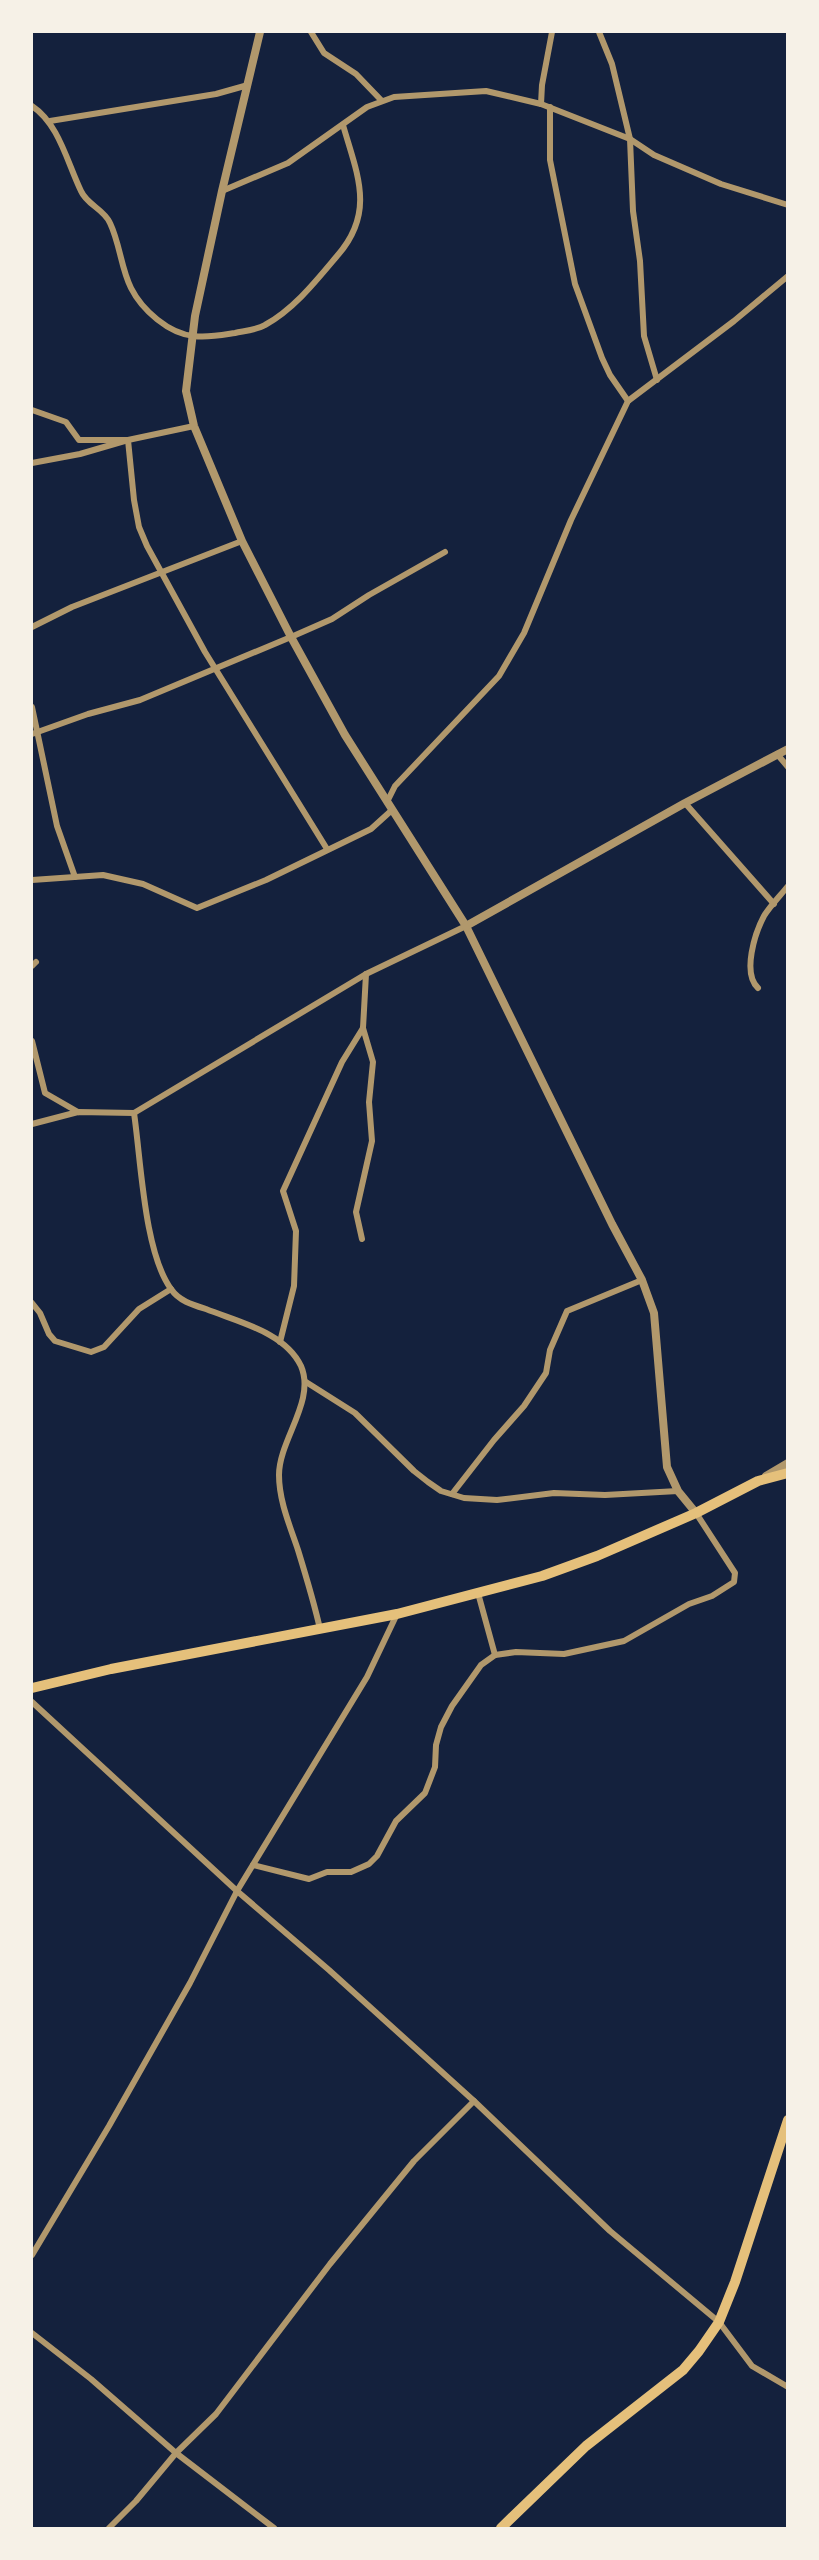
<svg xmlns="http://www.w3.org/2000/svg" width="819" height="2560" font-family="'Fira Sans Condensed',sans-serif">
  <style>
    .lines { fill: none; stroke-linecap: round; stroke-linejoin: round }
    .minor { stroke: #b1986c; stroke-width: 6 }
    .tertiary { stroke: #b1986c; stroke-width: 8 }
    .trunk { stroke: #e5c07b; stroke-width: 10 }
  </style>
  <rect width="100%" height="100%" fill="#14213d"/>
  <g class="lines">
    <g class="minor">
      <path d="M311 32 324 53 356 74 381 100"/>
      <path d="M599 32 612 64 630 139 633 211 640 261 644 336 657 380"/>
      <path d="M541 104 542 85 552 32"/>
      <path d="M32 106C59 124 67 162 81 191 87 205 104 209 110 223 120 244 121 268 131 288 142 310 169 334 194 336 207 338 222 335 235 333 244 331 257 330 265 325 294 309 316 281 337 256 376 212 357 174 343 125"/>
      <path d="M550 107V160L575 284 602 358 610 375 628 401"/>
      <path d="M50 121 216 94 248 85"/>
      <path d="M222 191 288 163 367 107 394 97 486 91 541 104 630 139 654 155 721 184 788 205"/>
      <path d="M32 410 66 422 79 440H128L134 500 139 527 147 546 205 652 327 849"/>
      <path d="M32 463 80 454 128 440 194 426"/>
      <path d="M32 627 72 607 242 541"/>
      <path d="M32 707 57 826 75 877"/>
      <path d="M32 734 88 714 140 700 291 637 332 619 369 595 445 552"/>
      <path d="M777 754 788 767"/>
      <path d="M387 802 395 786 499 676 524 633 571 520 628 401 734 321 788 276"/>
      <path d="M685 803 774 904"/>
      <path d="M32 880 103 875 143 884 197 908 266 880 371 829 392 810"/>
      <path d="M32 966 36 962"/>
      <path d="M758 988C742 973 755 933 764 916 770 906 780 896 788 886"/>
      <path d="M32 1041 45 1093 78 1112"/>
      <path d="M134 1113C141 1160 144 1252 171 1289 179 1301 193 1305 206 1309 238 1322 285 1332 301 1366 316 1401 279 1440 279 1475 279 1501 290 1526 298 1550 306 1576 314 1602 320 1629"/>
      <path d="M32 1124 78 1112 134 1113 366 974 466 926"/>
      <path d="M362 1239 356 1212 372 1141 369 1102 373 1062 363 1028"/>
      <path d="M32 1303 40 1313 49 1334 55 1341 91 1352 104 1347 139 1309 171 1289"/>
      <path d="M280 1342 294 1286 296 1231 283 1191 342 1062 363 1028 366 974"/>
      <path d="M306 1382 355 1413 414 1471 428 1482 441 1491 464 1498 497 1500 554 1493 605 1495 678 1491"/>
      <path d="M452 1494 494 1440 524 1406 546 1373 550 1350 567 1311 642 1280"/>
      <path d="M478 1593 495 1655"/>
      <path d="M32 1702 237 1891 329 1970 474 2101 610 2231 719 2322 752 2366 788 2387"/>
      <path d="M253 1865 309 1879 327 1872H351L369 1864 377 1856 396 1821 425 1793 435 1767 436 1745 441 1727 452 1706 481 1665 495 1655 516 1652 564 1654 624 1641 689 1604 712 1596 734 1582 735 1573 696 1513"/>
      <path d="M32 2255 109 2126 190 1983 237 1891 367 1677 397 1614"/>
      <path d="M32 2333 91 2379 176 2453 274 2528"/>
      <path d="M109 2528 136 2501 176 2453 216 2414 330 2264 414 2161 474 2101"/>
    </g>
    <g class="tertiary">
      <path d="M260 32 222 191 195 316 186 391 194 426 242 541 291 637 345 735 466 926 612 1224 642 1280 654 1313 667 1467 678 1491 696 1513"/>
      <path d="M466 926 685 803 788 749"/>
      <path d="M766 1476 788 1463"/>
    </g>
    <g class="trunk">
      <path d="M32 1688 111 1669 397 1614 542 1576 597 1556 696 1513 758 1481 788 1473"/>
      <path d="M501 2528 586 2446 683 2370 699 2351 719 2322 735 2282 788 2120"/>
    </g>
  </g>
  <rect width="819" height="2560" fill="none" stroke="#f6f1e7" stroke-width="66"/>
</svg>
